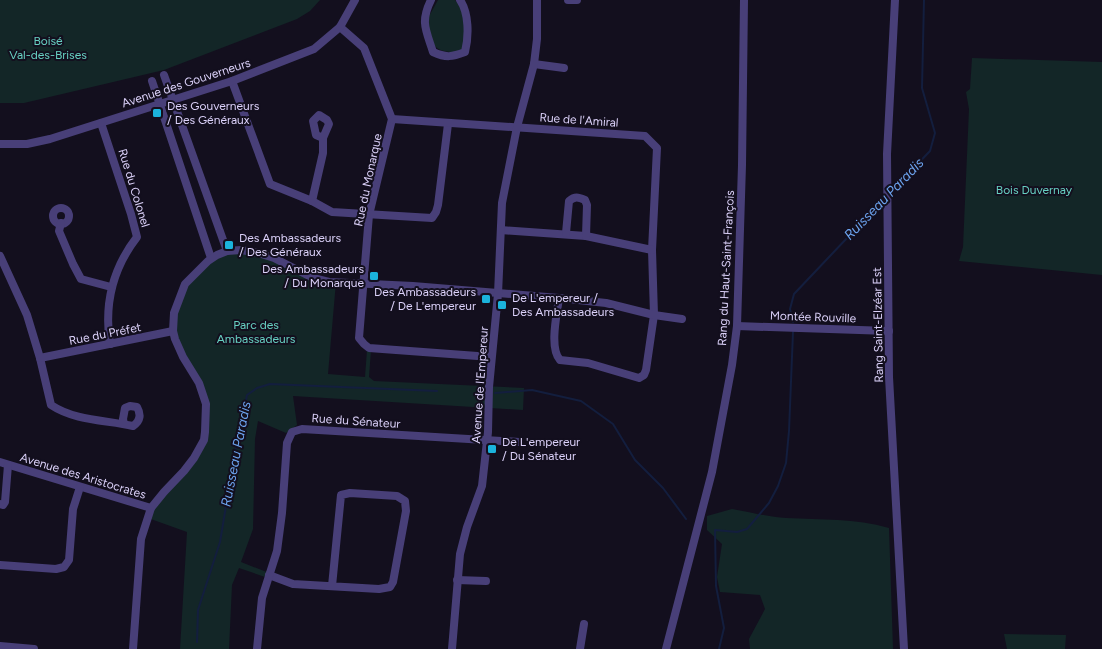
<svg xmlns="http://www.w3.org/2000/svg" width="1102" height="649" font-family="Figtree,sans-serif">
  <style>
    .green { fill: #132627 }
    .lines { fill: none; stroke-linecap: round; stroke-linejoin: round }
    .stream { stroke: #131e3e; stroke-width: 2 }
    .minor { stroke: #483f78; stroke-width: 8 }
    .poi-dot { fill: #1bb3dc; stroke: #130f1e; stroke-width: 2 }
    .labels { text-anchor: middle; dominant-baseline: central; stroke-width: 4; stroke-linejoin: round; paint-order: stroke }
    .park-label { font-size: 12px; fill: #67d0c2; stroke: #130f1e }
    .street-label { font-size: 12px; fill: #dbd1f9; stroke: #130f1e }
    .poi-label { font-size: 12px; fill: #dbd1f9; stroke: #130f1e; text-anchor: start }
    .water-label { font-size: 14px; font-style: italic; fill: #6ca2ed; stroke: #130f1e }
  </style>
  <rect width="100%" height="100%" fill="#130f1e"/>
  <g class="green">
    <path d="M0 0H320L310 11 297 19 164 70 24 103H0Z"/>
    <path d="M438 0H455C467 12 466 36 462 51L458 53C429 50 435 47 427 20Z"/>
    <path d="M972 58 1102 62V275L959 261 963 247 969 109 966 92 970 89Z"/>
    <path d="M227 251 258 253 300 272 336 282 328 374 365 377 367 350H371L369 377 374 381 524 388 523 410 293 396 297 425 286 433 258 421 255 439 253 529 241 562 269 573 268 578 239 568 232 585 229 649H180L187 532 148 518 204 440 206 404 175 339 178 300 196 272Z"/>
    <path d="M732 509C750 512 768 517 786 518 821 520 855 518 889 528L893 649H750L749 639 765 609 760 595 720 592 717 577 722 544 707 530V516Z"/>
    <path d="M1004 634 1066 635 1065 649H1007Z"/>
  </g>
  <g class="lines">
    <g class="stream">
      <path d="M889 194 930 151 935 133 922 88 924 0"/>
      <path d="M793 322 790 309 794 294 884 199"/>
      <path d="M495 393 532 390 581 401 613 424 635 460 663 488 686 519"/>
      <path d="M197 642 198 610 220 542 234 458 247 395 257 388 270 384 437 391"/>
      <path d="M719 649 724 628 716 586 715 530 737 532 747 529 769 503 778 486 786 463 789 431 793 332"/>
    </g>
    <g class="minor">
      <path d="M431 0C420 22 426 30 433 52 446 58 452 57 465 52 469 36 469 13 460 0"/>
      <path d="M568 0H577"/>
      <path d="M895 0 887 154 889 377 904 649"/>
      <path d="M340 27 364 48 392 119 369 215 359 338 364 344 369 348 491 357"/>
      <path d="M534 64 564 68"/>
      <path d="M164 75 227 251"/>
      <path d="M152 81 211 258"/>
      <path d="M232 81 270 184 312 201 332 212 432 218 436 212 438 205 448 124"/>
      <path d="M392 119 645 136 657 148 652 250 654 315 646 370 644 375 639 378 588 363 560 360C549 348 557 314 559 298"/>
      <path d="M101 123 131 214 137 237C113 268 104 305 110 344"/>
      <path d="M0 144H27L50 139 232 81 314 49 340 27 355 0"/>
      <path d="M312 201 323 153V138L329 124 327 120 319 115 313 121 316 135 323 138"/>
      <circle cx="61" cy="216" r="8"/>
      <path d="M61 223 59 231 73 264 81 279 111 287"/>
      <path d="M501 230 586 236 652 250"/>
      <path d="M566 233 569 201C575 196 578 197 585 200L587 205 586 236"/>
      <path d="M0 256 27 315 40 358 51 405C75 421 106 420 133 426 141 421 141 414 137 407L130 406 125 408 123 419 124 424"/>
      <path d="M737 326 889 331"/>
      <path d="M40 358 173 331"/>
      <path d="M0 462 151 508"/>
      <path d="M0 504 3 505 5 502 8 465"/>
      <path d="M0 565 56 569 64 567 69 560 73 509 80 487"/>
      <path d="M269 575 293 584 379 589 390 587 393 582 406 511 405 501 397 496 350 493 341 495 332 586"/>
      <path d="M457 580 486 581"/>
      <path d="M0 646 34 649"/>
      <path d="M133 649 141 539 151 508 164 492 184 471 194 458 204 440 205 432 206 404 199 383 183 357 175 339 173 331 174 313 185 284 208 261 217 255 227 251 241 250 258 253 274 258 313 278 329 282 413 286 559 298 606 303 654 315 682 319"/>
      <path d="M257 649 262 598 277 551 282 513 287 443 292 432 302 429 519 442"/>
      <path d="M452 649 460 554 467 527 482 486 488 432 489 387 498 294 502 203 517 127 534 64 537 39V0"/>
      <path d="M580 649 584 624"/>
      <path d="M666 649 712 472 732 365 737 326 742 165 744 0"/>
    </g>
  </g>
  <g class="poi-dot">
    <rect x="152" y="108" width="10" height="10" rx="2.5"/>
    <rect x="224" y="240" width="10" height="10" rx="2.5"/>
    <rect x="369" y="271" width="10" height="10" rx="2.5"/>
    <rect x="481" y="294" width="10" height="10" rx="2.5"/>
    <rect x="497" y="300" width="10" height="10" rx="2.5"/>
    <rect x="487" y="444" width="10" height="10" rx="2.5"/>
  </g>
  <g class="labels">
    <g class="park-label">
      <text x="48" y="41">Boisé<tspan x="48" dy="14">Val-des-Brises</tspan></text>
      <text x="1034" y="190">Bois Duvernay</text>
      <text x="256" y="325">Parc des<tspan x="256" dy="14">Ambassadeurs</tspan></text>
    </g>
    <g class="street-label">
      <text transform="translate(186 83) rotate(-18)">Avenue des Gouverneurs</text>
      <text transform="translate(579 120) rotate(4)">Rue de l'Amiral</text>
      <text transform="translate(368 180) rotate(-78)">Rue du Monarque</text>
      <text transform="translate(134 188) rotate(73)">Rue du Colonel</text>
      <text transform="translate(726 268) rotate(-87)">Rang du Haut-Saint-François</text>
      <text transform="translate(813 317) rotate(2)">Montée Rouville</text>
      <text transform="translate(878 325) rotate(-91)">Rang Saint-Elzéar Est</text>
      <text transform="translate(105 334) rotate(-11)">Rue du Préfet</text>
      <text transform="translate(480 385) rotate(-86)">Avenue de l'Empereur</text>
      <text transform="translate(356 421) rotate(4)">Rue du Sénateur</text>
      <text transform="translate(83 476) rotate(17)">Avenue des Aristocrates</text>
    </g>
    <g class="poi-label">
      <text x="167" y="106">Des Gouverneurs<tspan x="167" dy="14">/ Des Généraux</tspan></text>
      <text x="239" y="238">Des Ambassadeurs<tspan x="239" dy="14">/ Des Généraux</tspan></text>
      <text x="364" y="269" text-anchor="end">Des Ambassadeurs<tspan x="364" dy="14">/ Du Monarque</tspan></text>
      <text x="476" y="292" text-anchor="end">Des Ambassadeurs<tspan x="476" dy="14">/ De L'empereur</tspan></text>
      <text x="512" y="298">De L'empereur /<tspan x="512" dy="14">Des Ambassadeurs</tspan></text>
      <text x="502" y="442">De L'empereur<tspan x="502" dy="14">/ Du Sénateur</tspan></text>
    </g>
    <g class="water-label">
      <text transform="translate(884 199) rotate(-46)">Ruisseau Paradis</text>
      <text transform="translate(236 454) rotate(-79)">Ruisseau Paradis</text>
    </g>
  </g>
</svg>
